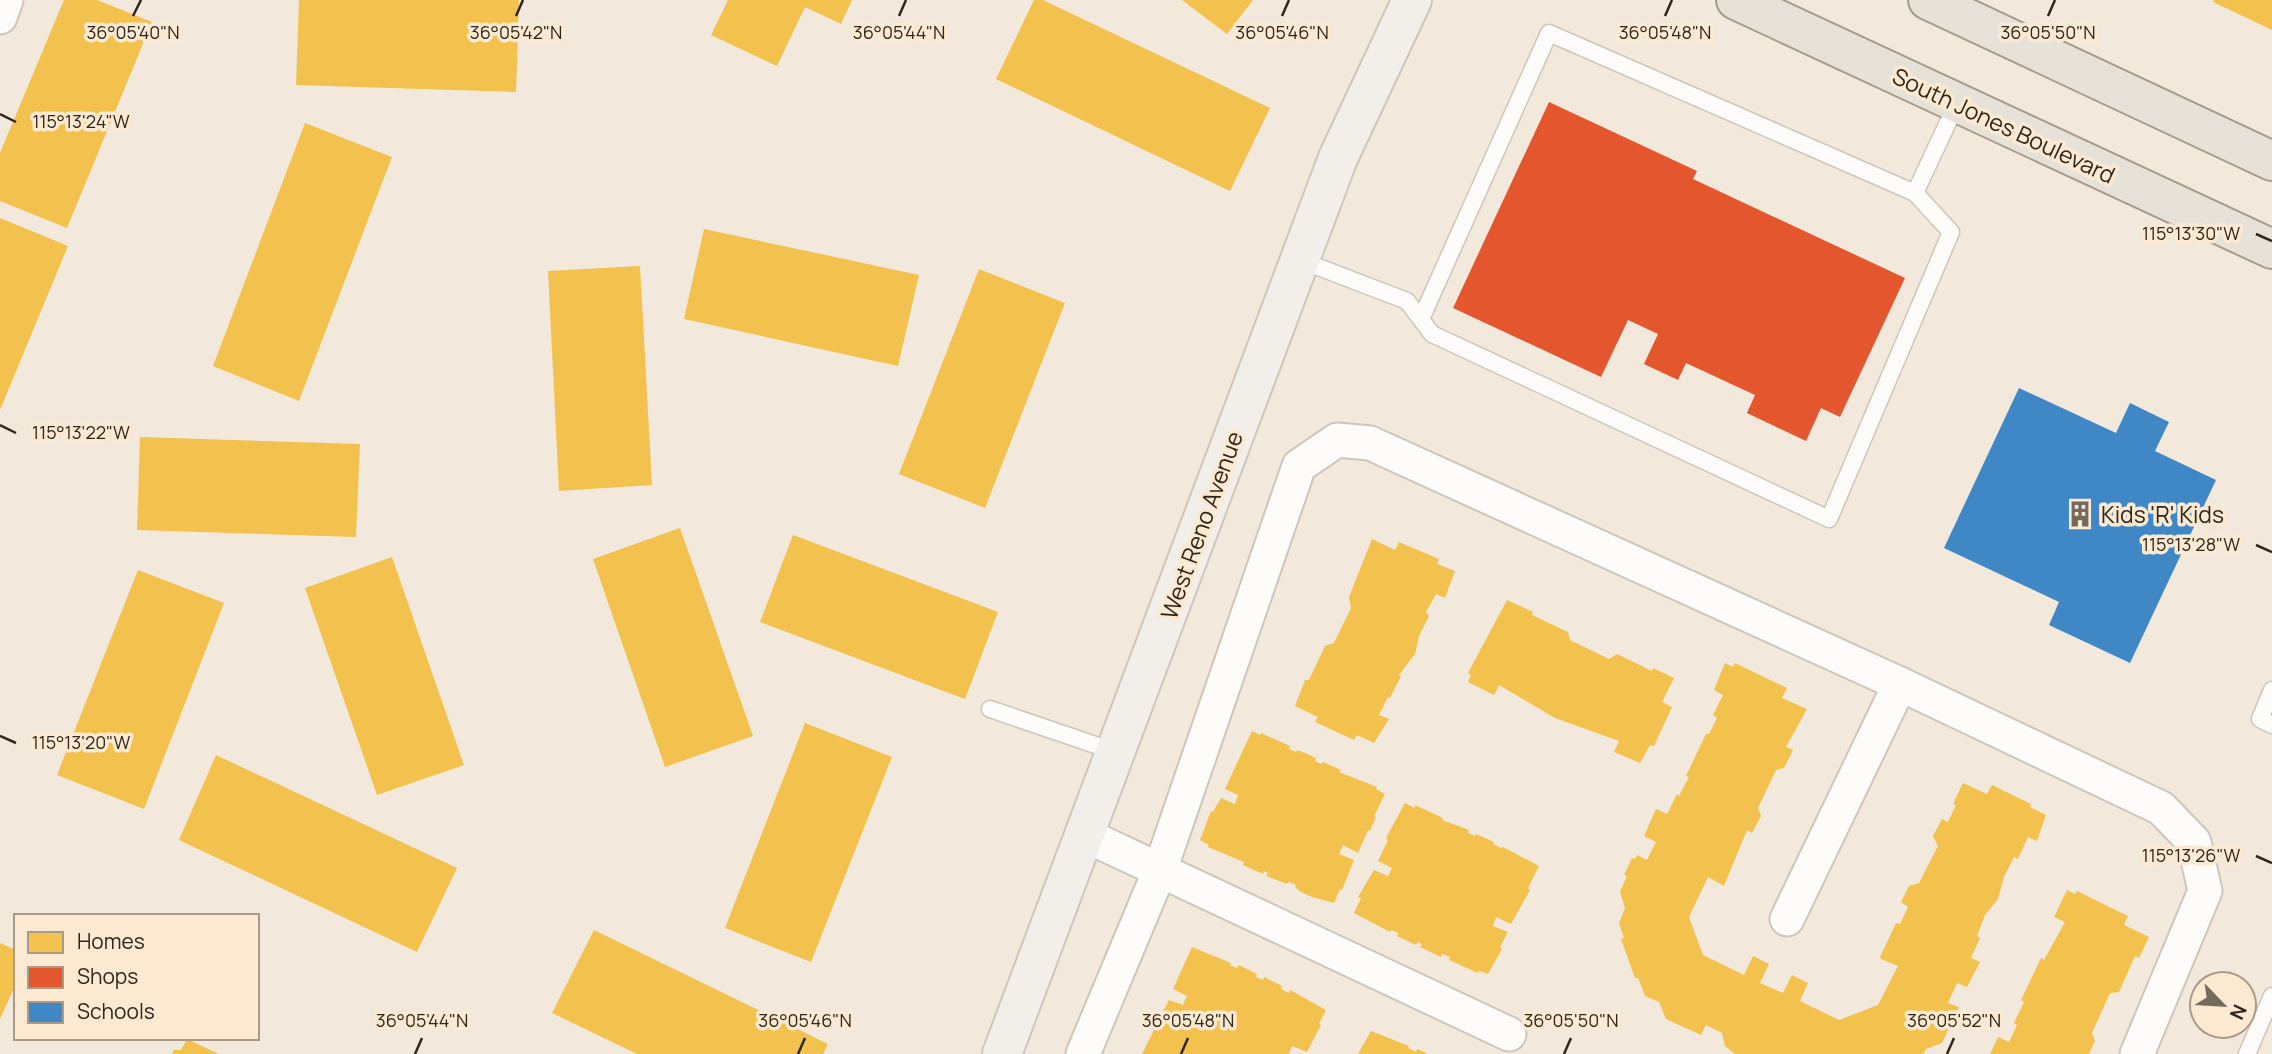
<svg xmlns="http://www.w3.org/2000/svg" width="2272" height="1054" font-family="Manrope,sans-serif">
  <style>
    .homes { fill: #f2c14e }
    .shops { fill: #e4572e }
    .schools { fill: #3f88c5 }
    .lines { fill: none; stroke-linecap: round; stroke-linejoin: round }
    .lane-casing { stroke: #cfc6bb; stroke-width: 19 }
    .street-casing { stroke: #cfc6bb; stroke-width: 37 }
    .secondary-casing { stroke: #cfc6bb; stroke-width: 42 }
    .primary-casing { stroke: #a89d8c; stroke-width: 42 }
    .lane { stroke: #fdfcfa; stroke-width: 16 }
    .street { stroke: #fdfcfa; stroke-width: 33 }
    .secondary { stroke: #f2efea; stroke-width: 38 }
    .primary { stroke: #e6e1d9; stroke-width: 38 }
    .ticks { fill: none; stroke: #30271c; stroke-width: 2.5 }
    .labels { text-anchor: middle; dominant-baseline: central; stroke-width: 7; stroke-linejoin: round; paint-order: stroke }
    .street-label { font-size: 23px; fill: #30271c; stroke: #fce9d2 }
    .poi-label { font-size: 23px; fill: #30271c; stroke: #fce9d2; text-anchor: start }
    .ticks-label { font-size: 18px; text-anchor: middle; fill: #30271c; stroke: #fce9d2; stroke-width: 7; stroke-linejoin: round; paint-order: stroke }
  </style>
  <rect width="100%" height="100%" fill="#f2e8dc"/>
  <g class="homes">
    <path d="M64 0H97L152 22 67 228 0 201V153Z"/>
    <path d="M299 0H519L516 92 296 85Z"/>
    <path d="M728 0H852L841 24 805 7 777 66 711 35Z"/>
    <path d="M1034 0H1043L1270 108 1230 191 996 79Z"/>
    <path d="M1182 0H1253L1227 34Z"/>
    <path d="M2214 0H2272V30L2213 2Z"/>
    <path d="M305 123 392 157 299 401 213 366Z"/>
    <path d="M0 218 68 246 0 410Z"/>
    <path d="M704 229 919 275 898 366 684 319Z"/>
    <path d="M640 266 652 485 559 491 548 271Z"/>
    <path d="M979 269 1065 303 985 508 899 474Z"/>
    <path d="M140 437 360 444 356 537 137 530Z"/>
    <path d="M680 528 753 736 665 767 593 559Z"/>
    <path d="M793 535 998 612 965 699 760 622Z"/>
    <path d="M1372 539 1395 550 1399 542 1439 559 1437 564 1455 571 1445 598 1436 594 1426 612 1429 616 1419 636 1415 654 1399 675 1401 676 1390 698 1388 697 1379 715 1389 719 1374 743 1357 735 1354 740 1315 722 1318 717 1295 706 1305 680H1309L1325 646 1334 643 1351 608 1349 597Z"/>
    <path d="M392 557 464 765 377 795 305 588Z"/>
    <path d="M138 570 224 603 144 809 57 775Z"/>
    <path d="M1507 600 1533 612 1532 615 1568 632 1570 640 1609 659 1617 654 1652 671 1653 668 1674 678 1662 702 1672 707 1654 746 1650 745 1640 763 1614 752 1619 741 1555 718 1499 685 1494 695 1468 682 1471 675 1468 673Z"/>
    <path d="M1725 663 1733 667 1735 663 1787 688 1782 698 1807 709 1786 747 1793 750 1784 768 1776 770 1758 808 1761 816 1752 833 1747 830 1724 886 1708 877 1689 917 1703 955 1744 975 1753 956 1769 964 1760 983 1783 993 1792 975 1808 983 1800 1001 1839 1020 1878 1005 1898 966 1881 959 1880 957 1896 923 1900 924 1908 907 1901 902 1909 886 1919 883 1938 846 1933 836 1942 819 1948 822 1956 805 1953 804 1963 783 1987 794 1992 785 2031 804 2030 807 2046 815 2037 841 2028 837 2018 859 2014 857 2004 877 1998 899 1985 915 1977 936 1980 938 1971 958 1980 962 1967 987 1957 983 1948 1003 1959 1007 1942 1043 1926 1049 1923 1054H1735L1725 1046 1722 1033 1706 1025 1701 1035 1666 1019 1659 1002 1645 996 1638 978H1635L1621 939 1624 938 1619 923 1625 908 1620 892 1627 876 1624 875 1632 858 1635 859 1637 855 1647 860 1656 842 1644 836 1656 809 1667 814 1677 794 1679 796 1689 777 1686 776 1706 734H1709L1717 718 1713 715 1723 695 1714 690Z"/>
    <path d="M805 723 892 757 811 962 725 928Z"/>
    <path d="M1252 731 1260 735 1261 733 1290 746 1289 749 1296 752 1298 750 1316 758 1315 761 1321 764 1323 762 1341 770 1339 772 1377 787 1376 789 1385 794 1374 816 1376 817 1370 831 1368 830 1358 853 1343 845 1339 854 1354 860 1342 890 1340 889 1334 903 1312 897 1301 892 1295 887 1296 885 1288 882 1287 884 1266 876 1268 873 1264 871 1263 874 1243 865 1244 862 1208 847 1209 845 1200 840 1211 811 1213 812 1221 798 1235 804 1238 795 1225 789Z"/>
    <path d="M216 755 457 868 417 952 179 840Z"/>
    <path d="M1405 803 1415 808V805L1443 818 1442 820 1469 830 1468 833 1475 836 1476 834 1494 842 1493 844 1501 848 1503 847 1539 866 1528 888 1530 890 1511 924 1496 917 1493 926 1508 932 1500 947 1502 949 1488 974 1479 971 1478 973 1449 960 1450 957 1442 954 1441 957 1420 947 1422 944 1418 942 1416 945 1397 936 1399 933 1391 930 1390 932 1354 913 1361 898 1358 897 1374 870 1388 876 1392 868 1378 861 1388 840 1386 838Z"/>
    <path d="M2067 890 2075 894 2077 891 2128 916 2124 925 2149 937 2139 958 2135 956 2119 992 2110 993 2092 1033 2095 1041 2089 1054H1990L1998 1037 2009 1042 2017 1025 2014 1023 2024 1002 2021 1000 2041 958 2044 960 2065 922 2054 917Z"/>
    <path d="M594 930 828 1044 823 1054H637L552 1013Z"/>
    <path d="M0 943 16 950V992L14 988 0 1019Z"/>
    <path d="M1192 947 1231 963 1230 965 1237 968 1239 965 1257 974 1256 977 1263 980 1264 977 1282 986 1281 989 1289 993 1290 990 1326 1010 1319 1024 1321 1025 1307 1052 1292 1046 1289 1054H1142L1169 1000 1183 1005 1187 996 1173 989Z"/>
    <path d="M1371 1031 1409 1046 1408 1048 1416 1052 1417 1049 1428 1054H1358Z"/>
    <path d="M187 1039 219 1054H172L174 1050H181Z"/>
  </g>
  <path class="shops" d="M1549 102 1697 171 1693 179 1905 278 1840 417 1821 408 1806 441 1747 413 1755 395 1686 363 1678 380 1644 364 1658 334 1628 320 1601 377 1453 308Z"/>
  <path class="schools" d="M2019 388 2116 433 2130 403 2169 422 2155 451 2216 480 2130 663 2049 625 2059 602 1944 548Z"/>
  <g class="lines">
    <g class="lane-casing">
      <g id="lane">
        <path d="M1915 193 1957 103"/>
        <path d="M1300 260 1407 301 1432 334 1829 519 1951 232 1915 193 1549 33 1421 319"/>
        <path d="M2272 690 2260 719 2272 725"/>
        <path d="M990 709 1116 752"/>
        <path d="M2247 1054 2272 996"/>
      </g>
    </g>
    <g class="street-casing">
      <g id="street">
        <path d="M0 17 6 0"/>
        <path d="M1085 835 1509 1034"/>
        <path d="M1787 919 1900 684"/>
        <path d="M1083 1054 1160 870 1299 466 1337 440 1370 443 1900 684 2161 808 2194 842 2205 891 2137 1054"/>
      </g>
    </g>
    <g class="secondary-casing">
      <path id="secondary" d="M1002 1054 1338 158 1412 0"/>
    </g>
    <g class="primary-casing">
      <g id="primary">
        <path d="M1736 0 2272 249"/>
        <path d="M1928 0 2272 161"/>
      </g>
    </g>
    <use href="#lane" class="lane"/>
    <use href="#street" class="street"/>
    <use href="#secondary" class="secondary"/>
    <use href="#primary" class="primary"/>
  </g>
  <path class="ticks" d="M133 16 141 0M516 16 523 0M899 16 906 0M1282 16 1289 0M1665 16 1672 0M2048 16 2055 0M0 114 16 122M2256 234 2272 241M0 425 16 433M2256 545 2272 552M0 736 16 743M2256 856 2272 863M415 1054 422 1038M798 1054 805 1038M1181 1054 1188 1038M1564 1054 1571 1038M1947 1054 1954 1038"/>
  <defs>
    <g id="building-bare" transform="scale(2.1)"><path d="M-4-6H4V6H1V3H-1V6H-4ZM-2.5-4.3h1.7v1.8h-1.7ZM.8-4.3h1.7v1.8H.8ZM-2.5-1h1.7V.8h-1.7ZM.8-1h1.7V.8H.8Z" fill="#746b5f" stroke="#fce9d2" stroke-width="2.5" paint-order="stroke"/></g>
  </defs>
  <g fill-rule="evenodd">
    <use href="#building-bare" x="2080" y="514"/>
  </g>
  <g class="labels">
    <g class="street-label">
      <text transform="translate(2004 125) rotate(25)">South Jones Boulevard</text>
      <text transform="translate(1201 525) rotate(-70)">West Reno Avenue</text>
    </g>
    <g class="poi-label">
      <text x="2101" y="514">Kids 'R' Kids</text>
    </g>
  </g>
  <g class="ticks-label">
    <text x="133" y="39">36°05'40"N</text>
    <text x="516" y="39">36°05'42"N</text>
    <text x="899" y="39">36°05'44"N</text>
    <text x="1282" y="39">36°05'46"N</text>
    <text x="1665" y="39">36°05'48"N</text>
    <text x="2048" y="39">36°05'50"N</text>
    <text x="81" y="128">115°13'24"W</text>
    <text x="2191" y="240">115°13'30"W</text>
    <text x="81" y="439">115°13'22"W</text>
    <text x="2191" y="551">115°13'28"W</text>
    <text x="81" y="749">115°13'20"W</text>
    <text x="2191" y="862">115°13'26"W</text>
    <text x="422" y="1027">36°05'44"N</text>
    <text x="805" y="1027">36°05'46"N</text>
    <text x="1188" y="1027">36°05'48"N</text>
    <text x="1571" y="1027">36°05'50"N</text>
    <text x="1954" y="1027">36°05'52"N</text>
  </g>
  <rect x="14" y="914" width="245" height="126" fill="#fce9d2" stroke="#aa9b89" stroke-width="2"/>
  <rect x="28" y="932" width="35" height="21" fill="#f2c14e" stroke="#aa9b89" stroke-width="2"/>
  <text x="77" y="949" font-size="21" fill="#30271c">Homes</text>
  <rect x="28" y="967" width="35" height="21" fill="#e4572e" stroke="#aa9b89" stroke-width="2"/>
  <text x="77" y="984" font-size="21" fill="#30271c">Shops</text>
  <rect x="28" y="1002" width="35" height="21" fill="#3f88c5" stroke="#aa9b89" stroke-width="2"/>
  <text x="77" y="1019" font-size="21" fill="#30271c">Schools</text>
  <g transform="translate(2223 1005) rotate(115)"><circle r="33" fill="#fce9d2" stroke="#aa9b89" stroke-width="2"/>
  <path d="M0-5L12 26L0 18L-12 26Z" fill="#746b5f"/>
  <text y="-10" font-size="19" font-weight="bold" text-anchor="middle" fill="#30271c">N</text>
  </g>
</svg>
